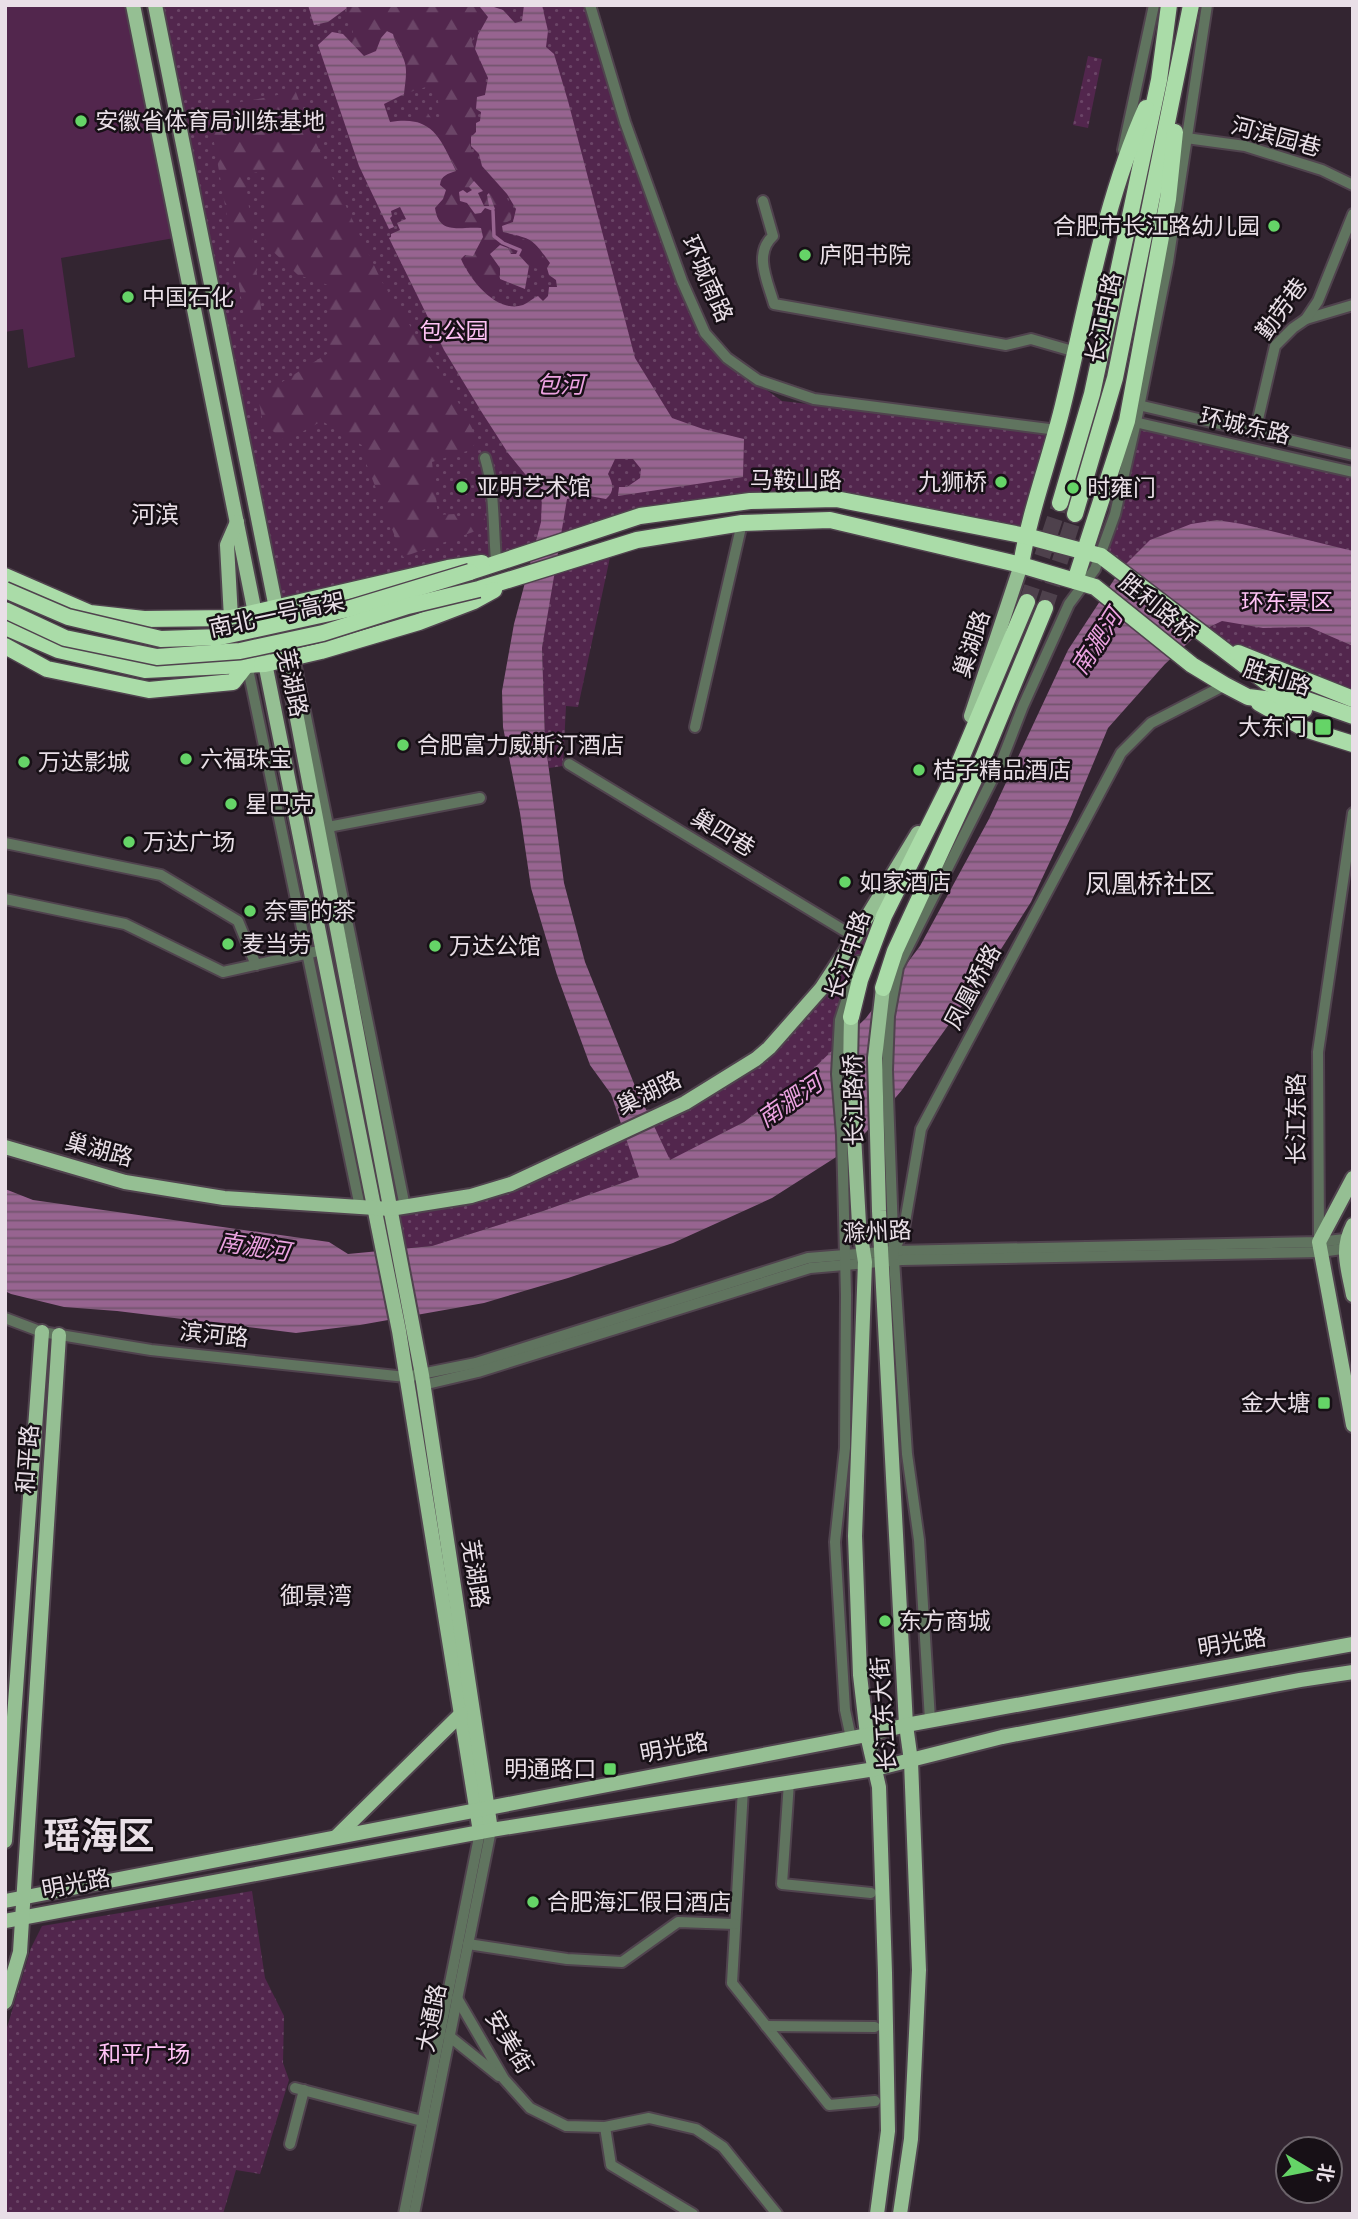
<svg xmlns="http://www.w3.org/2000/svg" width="1358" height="2219" font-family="Roboto,'Noto Sans SC',sans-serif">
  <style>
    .green { fill: url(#green-dots) }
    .forest { fill: url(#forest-firs) }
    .pitch { fill: #52264d }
    .water { fill: url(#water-rules) }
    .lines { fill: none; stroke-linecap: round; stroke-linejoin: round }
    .stream { stroke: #976490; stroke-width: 3.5 }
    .highway-tunnel { stroke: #4e414c; stroke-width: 16; stroke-dasharray: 16 8; stroke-linecap: butt }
    .minor-casing { stroke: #50434e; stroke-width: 14 }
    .major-casing { stroke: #50434e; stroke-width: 18 }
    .highway-casing { stroke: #50434e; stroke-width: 19 }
    .minor { stroke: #60745f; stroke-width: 10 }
    .major { stroke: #95bf93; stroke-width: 14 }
    .highway { stroke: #aadca8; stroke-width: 16 }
    .highway-bridge-casing { stroke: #50434e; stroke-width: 19; stroke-linecap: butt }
    .highway-bridge { stroke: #aadca8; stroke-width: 16 }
    .poi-dot { fill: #65d467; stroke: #171016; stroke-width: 2.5 }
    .labels { text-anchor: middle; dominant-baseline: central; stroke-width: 5; stroke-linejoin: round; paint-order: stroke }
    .poi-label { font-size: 23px; fill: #e9dfe7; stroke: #171016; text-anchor: start }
    .street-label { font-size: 23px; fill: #e9dfe7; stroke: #171016 }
    .park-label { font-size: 23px; fill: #fec1f4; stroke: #171016 }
    .water-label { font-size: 24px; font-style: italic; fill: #eca2e1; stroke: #171016 }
    .neighbourhood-label { font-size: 24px; fill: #e9dfe7; stroke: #171016 }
    .quarter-label { font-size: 26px; fill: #e9dfe7; stroke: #171016 }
    .town-label { font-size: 37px; font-weight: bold; fill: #e9dfe7; stroke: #171016 }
  </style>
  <defs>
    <pattern id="green-dots" width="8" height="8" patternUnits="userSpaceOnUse" patternTransform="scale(1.75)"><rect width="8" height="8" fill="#52264d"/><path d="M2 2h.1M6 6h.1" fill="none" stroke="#6b4567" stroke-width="1.8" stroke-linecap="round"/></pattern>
    <pattern id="forest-firs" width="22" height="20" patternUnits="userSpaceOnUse" patternTransform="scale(1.75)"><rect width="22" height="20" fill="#52264d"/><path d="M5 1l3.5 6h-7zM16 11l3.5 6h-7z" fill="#6b4567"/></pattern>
    <pattern id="water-rules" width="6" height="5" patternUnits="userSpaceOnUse" patternTransform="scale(1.75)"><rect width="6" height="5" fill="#976490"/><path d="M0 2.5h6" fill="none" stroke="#73556e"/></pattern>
  </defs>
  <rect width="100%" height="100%" fill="#332531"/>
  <g class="green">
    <path d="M155 5H593L663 236 717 355 782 401 1057 433 1026 536 836 499 640 516 515 557 276 608Z"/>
    <path d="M1088 56 1102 59 1088 128 1073 125Z"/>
    <path d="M1136 422 1353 472V699L1216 644 1101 556Z"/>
    <path d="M612 548 578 707 566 706 563 766 549 768 545 740 542 648 555 565Z"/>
    <path d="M886 898 839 1045 810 1072 744 1122 639 1177 543 1211 432 1246 398 1249 390 1209 471 1196 597 1145 646 1110 685 1103 756 1059Z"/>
    <path d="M252 1891 265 1978 284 2016 283 2063 289 2080 260 2174 236 2170 223 2214H5V2034L31 1948 42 1926Z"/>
  </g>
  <g class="forest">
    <path d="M344 5H368L376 9 378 5H479V10L486 17 476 28 472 42 486 77 485 93 478 96C474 106 477 112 475 123 474 130 469 137 470 144 476 173 516 189 511 220L503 224V232C526 239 534 242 548 263L545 269C531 270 525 263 517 253H510L508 248 498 264 501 271 495 289 489 297 480 290 461 259 465 255 470 227C452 231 438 228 435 208L443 199 440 180 444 174 456 170 444 146 427 125 406 119 427 112 436 125 441 117 436 90 430 89 429 86 404 94 406 67 403 55 392 34 376 53 364 57 343 34 353 33 350 14 346 15 347 8Z"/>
    <path d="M295 90 315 141 382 282 452 391 479 441 467 451 432 462 438 515 455 514 460 520 484 515 487 527 403 557 366 463 365 447 322 421 285 441 263 423 258 397 330 352 328 285 298 275 265 244 268 171 245 174 262 316 246 326 208 108 274 96Z"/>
  </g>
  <path class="pitch" d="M5 5H133L180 237 61 258 75 357 28 368 23 329 5 332Z"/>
  <g class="water">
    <path d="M308 5H344L347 8 328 22 314 25Z"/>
    <path d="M488 5 503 10 515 23 522 21 524 5H542L548 31 546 47 554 54 568 101 635 358 672 418 703 429 744 439 743 477 618 496 619 487H627L640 478 641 469 633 459H615L608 474C613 484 615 491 606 499L584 495 567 499 542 648 545 740 564 883 585 962 635 1086 670 1160 744 1122 810 1072 866 1018 920 946 989 819 1068 650 1121 569 1150 540 1191 524 1217 520 1242 524 1353 551V646L1309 627 1263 628 1222 621 1201 631 1165 664 1108 728 1070 819 1031 902 987 971 902 1090 855 1145 772 1198 673 1243 568 1278 484 1303 360 1325 296 1333 117 1311 64 1307 11 1294 5 1291V1189L33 1200 329 1242 348 1254 432 1246 543 1211 639 1177 611 1094 590 1065 557 975 531 888 520 813 503 727 502 691 514 624 541 522 542 497 541 488 525 474 508 453 481 411 444 350 389 238 391 237V234L400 230 397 223 406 219 400 207 391 211 392 216 390 218 394 227 389 229 359 166 318 45 332 32 343 34 364 56 376 51 381 38 387 31 393 34C395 44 401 51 404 60 408 70 405 83 404 94L384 104 390 122C432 115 440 137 456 171 448 174 441 175 440 185L446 190 443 199 435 208C439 236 460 226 481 228L483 237 473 256 465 255 461 259C470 280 497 314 523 305 528 303 533 298 538 296L543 301 548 296 549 287H557L556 280 549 275 547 268 550 263C532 238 533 239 503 232L502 226 513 222 516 209 507 194 482 166 479 154 471 146V137L476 132V123L480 121 481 112 476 109 477 97 485 95 488 78 475 49 478 35 488 17 480 7Z"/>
    <path d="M474 181 483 191 478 193 484 206H489L487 195 489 193 495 209 493 211 485 208 481 213 475 214 467 203 460 201 459 192 463 190 467 193 472 190 469 187Z"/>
    <path d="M500 245 508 248 511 254H518L529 266 525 289 500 279V268L490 254Z"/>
  </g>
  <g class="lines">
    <path class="stream" d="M493 211 494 236 503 243 520 250 518 254"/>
    <g class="highway-tunnel">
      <path d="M1027 602 1060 503"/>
      <path d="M1045 608 1075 514"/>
    </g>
    <g class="minor-casing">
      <g id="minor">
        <path d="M590 5 625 122 682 281 705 333 727 358 758 380 814 399 1057 430"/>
        <path d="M1186 138 1245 146 1322 170 1353 185"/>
        <path d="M1123 150 1154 5"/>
        <path d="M763 201 773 236C753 254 768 282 774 304L1006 345 1031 339 1076 352"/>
        <path d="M1306 319 1353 305"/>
        <path d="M1134 404 1353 455"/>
        <path d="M1130 421 1353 472"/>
        <path d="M1255 432 1275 346 1293 328 1306 319 1318 301 1353 214"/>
        <path d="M485 458C495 491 493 526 496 560"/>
        <path d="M294 657 405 1207"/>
        <path d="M247 664 360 1207"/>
        <path d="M695 727 742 523"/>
        <path d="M569 764 855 937 858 934"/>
        <path d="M328 827 480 798"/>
        <path d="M5 843 161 875 238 921 256 965"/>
        <path d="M5 899 125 924 223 972 314 952"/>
        <path d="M1319 1240 1318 1052 1353 813"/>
        <path d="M895 1249 904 1228 921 1129 1121 753 1151 723 1225 685"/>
        <path d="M5 1318 42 1332 151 1350 406 1377 476 1363 808 1258 894 1251 1319 1242 1353 1238"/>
        <path d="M423 1385 478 1372 810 1268 902 1260 1320 1252 1350 1248"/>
        <path d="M930 1720 919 1540 907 1454 894 1260 887 1070 889 1016 898 967 1002 760 1023 706 1069 604 1095 569 1115 514 1136 422 1168 262 1207 5"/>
        <path d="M851 1738 845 1710 835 1542 845 1448 846 1295 842 1135 837 1074 840 1020 859 961"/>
        <path d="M789 1782 782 1884 871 1893"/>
        <path d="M743 1789 732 1983 829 2105 875 2101"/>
        <path d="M468 1944 567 1959 622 1962 678 1922 735 1924"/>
        <path d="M457 1998 504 2079 530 2108 566 2126 605 2127 649 2118 696 2129 723 2147 777 2214"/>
        <path d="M766 2026 875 2027"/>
        <path d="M449 2036 499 2076"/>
        <path d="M295 2088 422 2121"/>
        <path d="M605 2127 611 2165 693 2214"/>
        <path d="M290 2144 304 2090"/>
        <path d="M404 2214 480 1832"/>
        <path d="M414 2214 491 1830"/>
      </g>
    </g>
    <g class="major-casing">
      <g id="major">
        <path d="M133 5 399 1331 480 1832"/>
        <path d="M155 5 276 608 422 1375 491 1830"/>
        <path d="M231 618 227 545 237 522"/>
        <path d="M971 716 1021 565"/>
        <path d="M883 988 875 1058 879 1211 906 1725 911 1761 919 1970 911 2139 900 2214"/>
        <path d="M851 1017 850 1064 859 1224 865 1262 855 1536 860 1675 867 1735 879 1787 885 1973 888 2131 877 2214"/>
        <path d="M5 1147 125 1182 224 1198 390 1209 471 1196 511 1184 685 1103 756 1059 769 1048 821 989 855 937 918 833"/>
        <path d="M1353 1178 1319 1242 1353 1425"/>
        <path d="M1353 1225C1340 1250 1348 1268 1353 1295"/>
        <path d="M336 1837 461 1714"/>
        <path d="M5 1841 42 1332"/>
        <path d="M5 1901 867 1735 906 1725 1353 1644"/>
        <path d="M5 1921 491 1830 875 1769 1002 1737 1300 1680 1353 1672"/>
        <path d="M5 2002 20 1952 59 1335"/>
      </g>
    </g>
    <g class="highway-casing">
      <g id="highway">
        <path d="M1060 503 1092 394 1159 80 1169 5"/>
        <path d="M1075 514 1115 378 1191 5"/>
        <path d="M1021 565C1030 510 1050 459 1063 405 1087 306 1104 202 1146 108"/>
        <path d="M470 572 640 516 750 501 836 499 1026 536 1101 556 1266 682 1293 695 1353 716"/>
        <path d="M5 576 90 613 144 619 231 618 448 568 482 563"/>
        <path d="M1075 581 1127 421 1168 199 1175 132"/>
        <path d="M479 589 637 540 742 523 830 520 1021 565 1095 587 1192 665 1225 685 1248 697 1273 700 1304 710"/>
        <path d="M5 627 58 650 145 670 265 664 321 651 419 622 474 601 494 590"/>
        <path d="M5 646 47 669 149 690 233 682 247 664"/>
        <path d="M1238 653 1353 699"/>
        <path d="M1259 703 1305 729 1353 744"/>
        <path d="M883 988 895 951 973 782 1045 608"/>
        <path d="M851 1017 860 980 884 916 952 780 1027 602"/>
      </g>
    </g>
    <use href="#minor" class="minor"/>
    <use href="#major" class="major"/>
    <use href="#highway" class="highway"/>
    <g class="highway-bridge-casing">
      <g id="highway-bridge">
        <path d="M5 590 68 617 161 639 220 637 348 609 470 572"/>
        <path d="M5 610 65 638 157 657 240 651 323 633 408 606 479 589"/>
      </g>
    </g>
    <use href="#highway-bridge" class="highway-bridge"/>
  </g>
  <g class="poi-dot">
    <circle cx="81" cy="121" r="7"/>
    <circle cx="1274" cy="226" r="7"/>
    <circle cx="805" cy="255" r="7"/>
    <circle cx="128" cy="297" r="7"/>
    <circle cx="1001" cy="482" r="7"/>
    <circle cx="462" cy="487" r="7"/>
    <circle cx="1073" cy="488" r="7"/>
    <rect x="1314" y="718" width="18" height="18" rx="3.5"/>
    <circle cx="403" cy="745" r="7"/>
    <circle cx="186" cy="759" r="7"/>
    <circle cx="24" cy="762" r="7"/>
    <circle cx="919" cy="770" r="7"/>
    <circle cx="231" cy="804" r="7"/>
    <circle cx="129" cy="842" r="7"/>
    <circle cx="845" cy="882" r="7"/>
    <circle cx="250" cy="911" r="7"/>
    <circle cx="228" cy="944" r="7"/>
    <circle cx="435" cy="946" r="7"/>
    <rect x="1317" y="1396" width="14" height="14" rx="3.5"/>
    <circle cx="885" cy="1621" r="7"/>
    <rect x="603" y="1762" width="14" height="14" rx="3.5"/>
    <circle cx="533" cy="1902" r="7"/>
  </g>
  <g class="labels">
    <g class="poi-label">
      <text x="95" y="121">安徽省体育局训练基地</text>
      <text x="1260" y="226" text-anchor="end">合肥市长江路幼儿园</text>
      <text x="819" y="255">庐阳书院</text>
      <text x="142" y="297">中国石化</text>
      <text x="987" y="482" text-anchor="end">九狮桥</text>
      <text x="476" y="487">亚明艺术馆</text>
      <text x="1087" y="488">时雍门</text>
      <text x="1307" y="727" text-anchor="end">大东门</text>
      <text x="417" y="745">合肥富力威斯汀酒店</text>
      <text x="200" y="759">六福珠宝</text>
      <text x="38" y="762">万达影城</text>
      <text x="933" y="770">桔子精品酒店</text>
      <text x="245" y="804">星巴克</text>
      <text x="143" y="842">万达广场</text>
      <text x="859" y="882">如家酒店</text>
      <text x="264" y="911">奈雪的茶</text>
      <text x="242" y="944">麦当劳</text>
      <text x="449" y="946">万达公馆</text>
      <text x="1310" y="1403" text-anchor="end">金大塘</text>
      <text x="899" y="1621">东方商城</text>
      <text x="596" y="1769" text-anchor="end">明通路口</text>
      <text x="547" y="1902">合肥海汇假日酒店</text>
    </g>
    <g class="street-label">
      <text transform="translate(1276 137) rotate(15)">河滨园巷</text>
      <text transform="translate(707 279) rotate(66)">环城南路</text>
      <text transform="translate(1282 309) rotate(-54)">勤劳巷</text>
      <text transform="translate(1104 318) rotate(-78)">长江中路</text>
      <text transform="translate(1245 426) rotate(13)">环城东路</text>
      <text x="796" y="480">马鞍山路</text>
      <text transform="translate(1158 608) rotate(39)">胜利路桥</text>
      <text transform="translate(277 615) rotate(-12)">南北一号高架</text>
      <text transform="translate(972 644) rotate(-72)">巢湖路</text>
      <text transform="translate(1277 678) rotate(17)">胜利路</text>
      <text transform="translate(292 683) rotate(78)">芜湖路</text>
      <text transform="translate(723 833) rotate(31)">巢四巷</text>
      <text transform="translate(848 955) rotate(-71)">长江中路</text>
      <text transform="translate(973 987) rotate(-62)">凤凰桥路</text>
      <text transform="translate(649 1093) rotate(-26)">巢湖路</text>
      <text transform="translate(854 1100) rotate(-91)">长江路桥</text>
      <text transform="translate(1296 1119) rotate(-90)">长江东路</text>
      <text transform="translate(99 1150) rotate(15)">巢湖路</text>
      <text transform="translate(877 1232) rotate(-3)">滁州路</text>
      <text transform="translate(214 1335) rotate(6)">滨河路</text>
      <text transform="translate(28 1459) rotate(-86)">和平路</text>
      <text transform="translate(475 1574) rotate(81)">芜湖路</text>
      <text transform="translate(1232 1643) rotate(-10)">明光路</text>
      <text transform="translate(884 1714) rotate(-94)">长江东大街</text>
      <text transform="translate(674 1748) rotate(-11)">明光路</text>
      <text transform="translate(76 1884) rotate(-11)">明光路</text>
      <text transform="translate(432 2018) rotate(-79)">大通路</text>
      <text transform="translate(509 2042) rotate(59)">安美街</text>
    </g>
    <g class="park-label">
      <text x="454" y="331">包公园</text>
      <text x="1287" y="602">环东景区</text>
      <text x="144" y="2054">和平广场</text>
    </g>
    <g class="water-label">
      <text x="560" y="385">包河</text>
      <text transform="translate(1097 642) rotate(-57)">南淝河</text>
      <text transform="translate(790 1101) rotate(-35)">南淝河</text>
      <text transform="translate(254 1247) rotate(9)">南淝河</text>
    </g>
    <g class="neighbourhood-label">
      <text x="155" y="515">河滨</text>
      <text x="316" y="1596">御景湾</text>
    </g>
    <g class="quarter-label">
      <text x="1150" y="884">凤凰桥社区</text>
    </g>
    <g class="town-label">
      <text x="99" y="1836">瑶海区</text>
    </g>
  </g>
  <rect width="1358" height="2219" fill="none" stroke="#e9dfe7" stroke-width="14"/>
  <g transform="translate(1309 2170) rotate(100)"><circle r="33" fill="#171016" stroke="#6b636a" stroke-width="2"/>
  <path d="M0-5L12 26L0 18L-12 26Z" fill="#65d467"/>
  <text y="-10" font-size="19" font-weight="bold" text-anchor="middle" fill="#e9dfe7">北</text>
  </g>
</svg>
